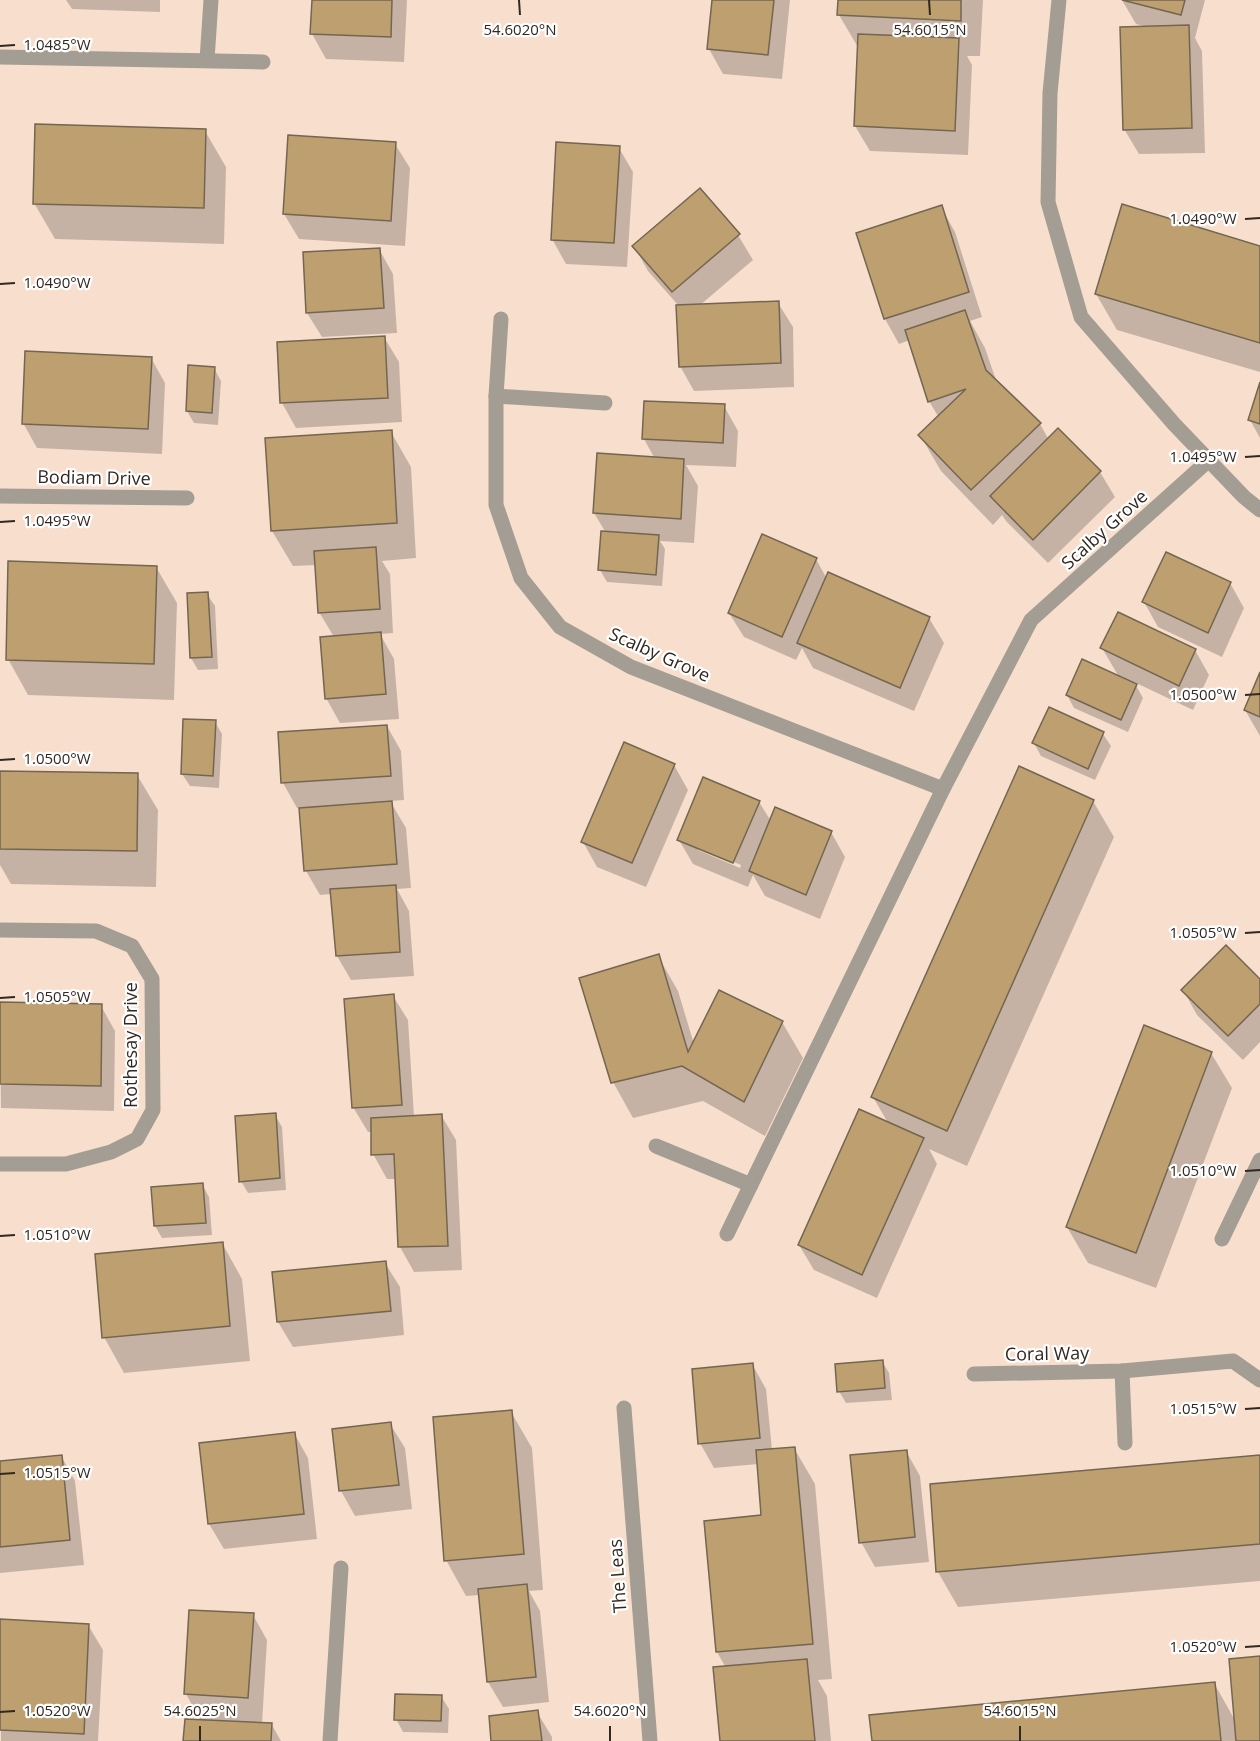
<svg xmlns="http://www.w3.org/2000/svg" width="1260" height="1741" font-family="'Open Sans',sans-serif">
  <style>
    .shadow { fill: #0003; fill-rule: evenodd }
    .building { fill: #bea070; stroke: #736651; stroke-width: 1.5 }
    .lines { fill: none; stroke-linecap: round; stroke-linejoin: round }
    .minor { stroke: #a49d93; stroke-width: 15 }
    .ticks { fill: none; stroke: #312821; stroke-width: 2 }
    .labels { text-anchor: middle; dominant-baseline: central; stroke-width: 4.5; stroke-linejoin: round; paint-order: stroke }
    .street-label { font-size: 18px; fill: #312821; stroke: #fff }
    .ticks-label { font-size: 15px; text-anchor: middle; fill: #312821; stroke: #fff; stroke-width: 4.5; stroke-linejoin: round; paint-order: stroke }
  </style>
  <rect width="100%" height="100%" fill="#f8dfcd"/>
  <g class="shadow">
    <path d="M66 0H160V12L72 9Z"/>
    <path d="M313 0H407L404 62 326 59 312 34Z"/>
    <path d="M713 0H790L782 79 723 74 709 49Z"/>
    <path d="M840 0H983L980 56H967L972 65 968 155 870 151 855 126 859 49 839 15Z"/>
    <path d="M1122 0H1205L1195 38 1202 51 1205 153 1139 154 1124 129 1147 27 1136 24Z"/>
    <path d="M205 131 226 167 224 244 55 239 34 203Z"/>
    <path d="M395 144 410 168 405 246 299 239 284 214Z"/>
    <path d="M619 148 633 172 627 267 566 264 552 239Z"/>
    <path d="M941 207 955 232 982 317 970 321 985 348 997 383 1040 424 1049 440 1058 430 1100 472 1115 497 1048 563 1006 521 1002 515 993 525 941 471 920 435 939 418 929 401 910 340 899 344 885 319 858 234Z"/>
    <path d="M738 235 753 260 699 306 778 303 793 327 794 387 694 391 680 366 678 305 648 271 634 246Z"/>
    <path d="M1260 247V372L1117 330 1096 294Z"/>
    <path d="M379 249 393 274 397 333 322 337 307 313Z"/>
    <path d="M384 337 399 362 402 422 296 428 282 403 279 343Z"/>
    <path d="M151 358 165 383 162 454 37 448 23 423Z"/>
    <path d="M214 368 221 381 218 425 194 423 187 411Z"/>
    <path d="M1260 387V438L1250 420Z"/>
    <path d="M724 406 738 431 736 467 686 465 698 486 694 543 660 541 665 549 662 586 607 582 600 570 606 533 594 513 655 459 644 439Z"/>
    <path d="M391 432 411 467 416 558 382 561 390 574 393 633 380 634 394 659 399 719 340 723 326 698 334 637 319 612 317 565 293 566 272 531Z"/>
    <path d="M816 559 827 579 929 618 944 643 914 711 813 668 802 648 796 660 744 637 729 613Z"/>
    <path d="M156 567 177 603 174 700 28 695 8 659Z"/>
    <path d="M1230 583 1244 608 1222 657 1158 627 1144 602Z"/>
    <path d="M207 594 215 606 218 669 198 670 191 658Z"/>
    <path d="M1102 648 1195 650 1209 675 1193 710 1134 682 1143 698 1128 732 1074 708 1067 695 1119 677Z"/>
    <path d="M1260 676V736L1245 710Z"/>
    <path d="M1050 709 1103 734 1111 746 1095 780 1041 756 1034 743Z"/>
    <path d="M215 722 222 734 219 788 190 786 182 774Z"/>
    <path d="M387 726 401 751 404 800 390 801 406 828 411 888 397 889 409 911 414 976 351 980 337 956 332 894 320 895 306 871 301 807 297 808 283 783Z"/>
    <path d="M674 765 688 790 646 887 597 867 583 842Z"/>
    <path d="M0 773 137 775 158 810 156 887 11 884 0 865Z"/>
    <path d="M1093 801 1114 837 967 1166 929 1149 937 1164 877 1298 814 1270 799 1245 888 1123 873 1097Z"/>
    <path d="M759 802 771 821 831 832 845 857 820 919 765 896 753 875 748 887 693 864 679 840ZM698 847 741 865 740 868 698 850Z"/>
    <path d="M658 956 678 991 694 1044 782 1022 803 1058 765 1136 703 1101 633 1118 613 1082Z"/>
    <path d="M1260 981V1042L1243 1060 1197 1015 1183 990Z"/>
    <path d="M393 996 408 1020 414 1117 441 1115 456 1140 462 1270 414 1272 400 1247 397 1179H387L373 1154V1132H368L353 1107Z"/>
    <path d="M0 1003 101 1006 115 1031 114 1111 1 1108Z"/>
    <path d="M1211 1053 1232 1088 1156 1288 1088 1263 1067 1227Z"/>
    <path d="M275 1115 282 1127 286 1190 248 1193 241 1181Z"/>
    <path d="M202 1184 209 1197 212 1235 162 1238 155 1226 152 1188Z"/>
    <path d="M222 1243 242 1279 250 1361 124 1373 104 1337Z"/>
    <path d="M385 1263 400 1287 404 1335 293 1347 278 1322 273 1274Z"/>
    <path d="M882 1361 889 1373 892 1400 846 1403 839 1391Z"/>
    <path d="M752 1364 766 1389 772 1450 794 1448 815 1484 832 1679 818 1680 827 1696 831 1741H721L726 1668 717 1652 763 1517 758 1464 714 1468 700 1443Z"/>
    <path d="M511 1412 532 1448 543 1590 529 1591 540 1611 549 1702 503 1707 488 1682 480 1595 466 1596 446 1560Z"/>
    <path d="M390 1424 405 1448 412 1509 355 1516 341 1491 334 1430Z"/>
    <path d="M294 1433 308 1458 317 1539 224 1549 209 1524 200 1444Z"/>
    <path d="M906 1451 920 1476 929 1562 875 1567 861 1542Z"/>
    <path d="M61 1456 75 1481 84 1565 0 1573V1462Z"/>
    <path d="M1260 1456V1581L958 1607 938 1572Z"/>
    <path d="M253 1615 267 1640 262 1724 272 1725 281 1741H185L201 1721 186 1694Z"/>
    <path d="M0 1620 88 1625 103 1650 98 1741H1Z"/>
    <path d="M1260 1657V1741H873L1214 1683 1236 1722Z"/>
    <path d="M441 1696 449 1709 448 1733 403 1732 396 1719Z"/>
    <path d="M537 1712 552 1737V1741H493Z"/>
  </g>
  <g class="building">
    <path d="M312 0H392L391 37 310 34Z"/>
    <path d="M712 0H774L768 55 707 49Z"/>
    <path d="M838 0H961V21L837 15Z"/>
    <path d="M1122 0H1185L1181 15Z"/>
    <path d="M1189 25 1192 128 1123 130 1120 27Z"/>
    <path d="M858 34 959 38 955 131 854 126Z"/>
    <path d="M35 124 206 129 204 208 33 204Z"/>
    <path d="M288 135 396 142 391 221 283 214Z"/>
    <path d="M556 142 620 146 614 243 551 240Z"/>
    <path d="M700 188 740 234 672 292 632 246Z"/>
    <path d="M1122 204 1260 246V343L1095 294Z"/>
    <path d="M942 205 969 292 884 319 856 233Z"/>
    <path d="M380 248 384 308 306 313 303 252Z"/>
    <path d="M779 301 781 363 679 367 676 305Z"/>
    <path d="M965 310 986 370 1041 423 971 490 918 435 966 389 928 402 905 330Z"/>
    <path d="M385 336 388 398 280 403 277 342Z"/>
    <path d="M25 351 152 357 148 429 22 424Z"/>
    <path d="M188 365 215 367 212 413 186 411Z"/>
    <path d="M1260 382V424L1248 420Z"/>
    <path d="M644 401 725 404 723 443 642 439Z"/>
    <path d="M1058 428 1101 471 1033 540 990 496Z"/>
    <path d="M392 430 397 523 271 531 265 438Z"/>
    <path d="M597 453 684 459 681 519 593 513Z"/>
    <path d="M601 531 659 535 656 575 598 570Z"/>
    <path d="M762 534 817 558 782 637 728 613Z"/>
    <path d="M376 547 380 609 318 613 314 551Z"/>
    <path d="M1166 552 1231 582 1208 633 1142 602Z"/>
    <path d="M8 561 157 566 154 664 6 660Z"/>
    <path d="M828 572 930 617 900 688 797 643Z"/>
    <path d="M208 592 212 657 190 658 187 593Z"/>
    <path d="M1118 612 1196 649 1179 686 1100 648Z"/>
    <path d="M381 632 386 694 325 699 320 637Z"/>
    <path d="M1082 659 1137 684 1121 720 1066 695Z"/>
    <path d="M1260 672V717L1244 710Z"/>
    <path d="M1049 707 1104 732 1088 769 1032 743Z"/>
    <path d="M183 719 216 720 213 776 181 774Z"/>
    <path d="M387 725 391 776 281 783 278 732Z"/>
    <path d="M624 742 675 764 632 863 581 842Z"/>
    <path d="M1019 766 1094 800 947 1131 871 1097Z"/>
    <path d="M0 771 138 773 137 851 0 849Z"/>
    <path d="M703 777 760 801 733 863 677 840Z"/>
    <path d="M392 801 397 864 304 871 299 808Z"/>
    <path d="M775 807 832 831 806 895 749 871Z"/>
    <path d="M396 885 400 952 336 956 330 889Z"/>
    <path d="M1226 945 1260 979V1004L1228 1036 1181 990Z"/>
    <path d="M659 954 688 1052 719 990 783 1021 744 1102 682 1066 611 1083 579 978Z"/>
    <path d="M394 994 402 1105 352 1108 344 999Z"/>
    <path d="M0 1002 102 1004 101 1086 0 1084Z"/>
    <path d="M1144 1025 1212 1052 1136 1253 1066 1227Z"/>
    <path d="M859 1109 924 1138 862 1275 798 1245Z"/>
    <path d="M276 1113 280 1178 239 1182 235 1116Z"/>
    <path d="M442 1114 448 1246 398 1247 394 1154 371 1155V1118Z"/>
    <path d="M203 1183 206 1223 154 1226 151 1187Z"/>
    <path d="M223 1242 230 1326 102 1338 95 1254Z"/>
    <path d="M386 1261 391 1311 277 1322 272 1272Z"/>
    <path d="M883 1360 885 1388 837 1392 835 1364Z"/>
    <path d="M753 1363 760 1438 698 1444 692 1369Z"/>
    <path d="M512 1410 524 1554 444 1561 433 1417Z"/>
    <path d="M391 1422 399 1485 339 1491 332 1429Z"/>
    <path d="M295 1432 304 1514 208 1524 199 1443Z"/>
    <path d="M795 1447 813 1644 716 1652 704 1521 761 1515 756 1450Z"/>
    <path d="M907 1450 915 1537 859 1543 850 1455Z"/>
    <path d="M62 1455 70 1540 0 1547V1461Z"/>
    <path d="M1260 1455V1544L936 1572 930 1484Z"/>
    <path d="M527 1584 536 1677 487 1682 478 1589Z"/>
    <path d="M189 1610 254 1613 248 1698 184 1694Z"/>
    <path d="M0 1619 89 1624 84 1734 0 1730Z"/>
    <path d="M1260 1656V1741H1236L1229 1659Z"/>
    <path d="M807 1659 815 1741H720L713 1667Z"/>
    <path d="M1215 1682 1221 1741H872L869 1715Z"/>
    <path d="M395 1694 442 1695 441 1721 394 1720Z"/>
    <path d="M538 1710 542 1741H491L489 1716Z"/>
    <path d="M185 1719 272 1723 271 1741H183Z"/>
  </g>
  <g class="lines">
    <g class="minor">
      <path d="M1059 0 1050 93 1048 202 1081 317 1174 424 1244 497 1260 510"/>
      <path d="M0 57 263 62"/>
      <path d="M207 60 211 0"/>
      <path d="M501 319 496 396V505L521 578 560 627 631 667 943 789"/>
      <path d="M496 396 605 403"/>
      <path d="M0 496 187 498"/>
      <path d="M0 930 96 931 132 946 152 979 153 1110 137 1139 111 1152 66 1164H0"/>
      <path d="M656 1146 751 1185"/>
      <path d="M727 1234 943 789 1031 620 1209 460"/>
      <path d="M1222 1239 1260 1160"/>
      <path d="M1122 1371 1125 1443"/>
      <path d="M974 1374 1122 1371 1233 1361 1260 1380"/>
      <path d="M624 1408 650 1741"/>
      <path d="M330 1741 341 1568"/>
    </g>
  </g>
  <path class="ticks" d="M519 0 520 15M929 0 930 15M0 46 15 45M1245 219 1260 218M0 284 15 283M1245 457 1260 456M0 522 15 521M1245 695 1260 694M0 760 15 759M1245 933 1260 932M0 998 15 997M1245 1171 1260 1170M0 1236 15 1235M1245 1409 1260 1408M0 1474 15 1473M1245 1647 1260 1646M0 1712 15 1711M200 1726V1741M610 1726V1741M1020 1726V1741"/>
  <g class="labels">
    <g class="street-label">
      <text transform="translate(94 477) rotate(1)">Bodiam Drive</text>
      <text transform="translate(1104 529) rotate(-42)">Scalby Grove</text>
      <text transform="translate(660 654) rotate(24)">Scalby Grove</text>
      <text transform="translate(130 1045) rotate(-90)">Rothesay Drive</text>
      <text transform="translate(1047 1353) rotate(-1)">Coral Way</text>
      <text transform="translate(617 1576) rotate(-94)">The Leas</text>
    </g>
  </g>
  <g class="ticks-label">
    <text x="520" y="35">54.6020°N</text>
    <text x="930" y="35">54.6015°N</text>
    <text x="57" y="50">1.0485°W</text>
    <text x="1203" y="224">1.0490°W</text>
    <text x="57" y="288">1.0490°W</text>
    <text x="1203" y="462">1.0495°W</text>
    <text x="57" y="526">1.0495°W</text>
    <text x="1203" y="700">1.0500°W</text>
    <text x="57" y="764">1.0500°W</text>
    <text x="1203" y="938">1.0505°W</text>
    <text x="57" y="1002">1.0505°W</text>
    <text x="1203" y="1176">1.0510°W</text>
    <text x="57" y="1240">1.0510°W</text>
    <text x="1203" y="1414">1.0515°W</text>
    <text x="57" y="1478">1.0515°W</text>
    <text x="1203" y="1652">1.0520°W</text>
    <text x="200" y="1716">54.6025°N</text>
    <text x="610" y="1716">54.6020°N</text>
    <text x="1020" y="1716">54.6015°N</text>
    <text x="57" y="1716">1.0520°W</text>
  </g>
</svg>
